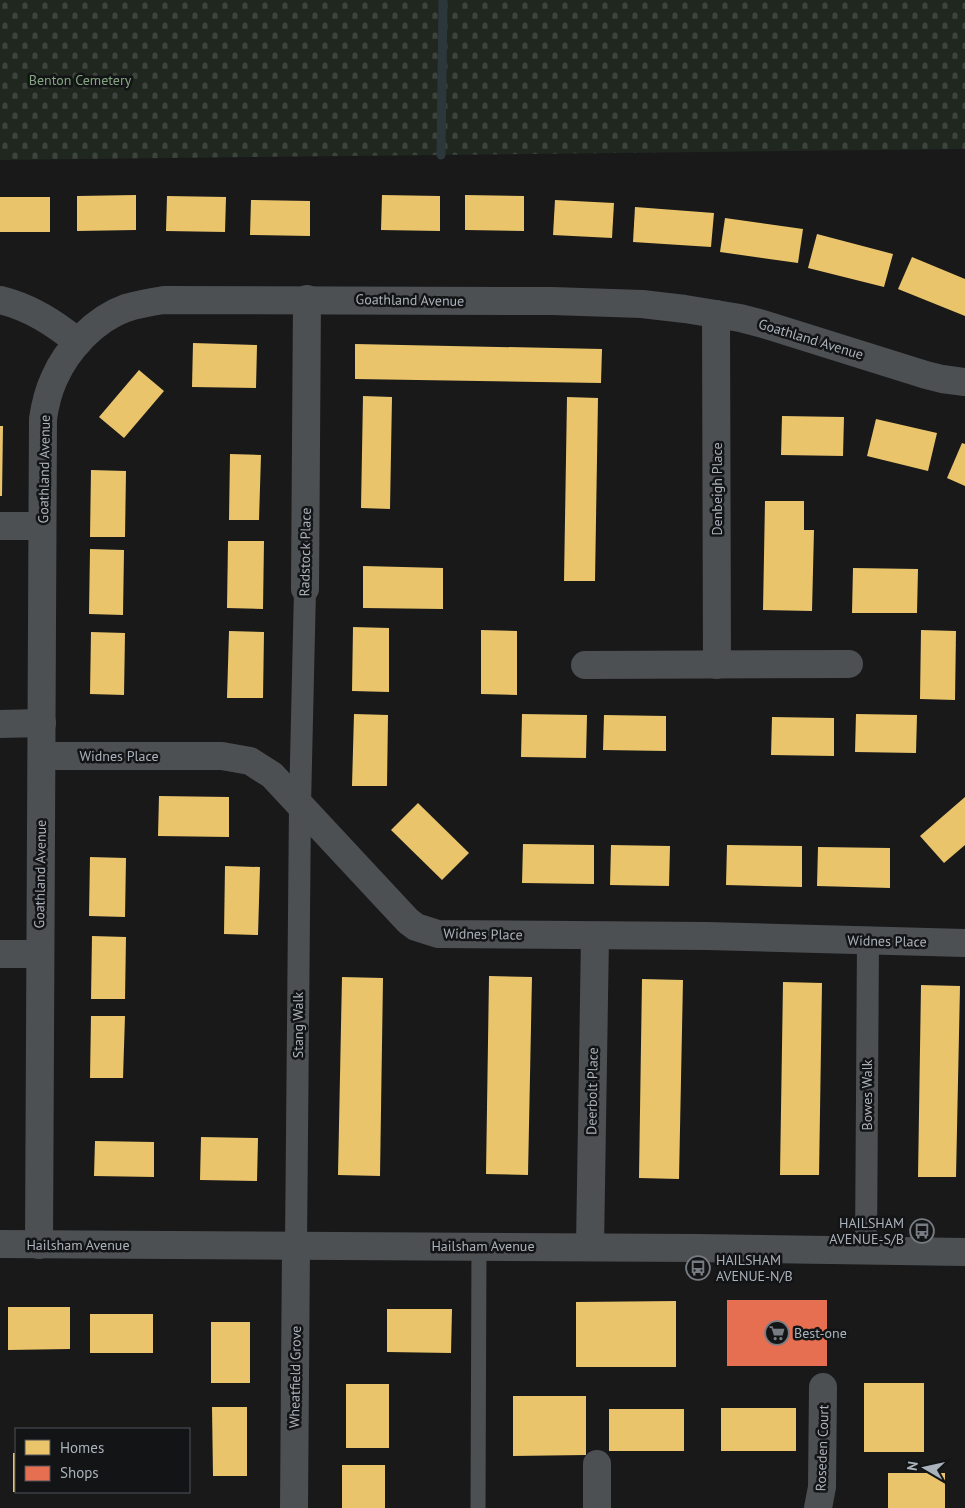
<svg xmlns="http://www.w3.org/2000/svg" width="965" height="1508" font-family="'PT Sans',sans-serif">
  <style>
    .cemetery { fill: url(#cemetery-stones) }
    .homes { fill: #e9c46a }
    .shops { fill: #e76f51 }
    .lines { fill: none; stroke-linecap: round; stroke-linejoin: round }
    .stream { stroke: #2c373c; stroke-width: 9 }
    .service { stroke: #4d5053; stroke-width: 15 }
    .pedestrian { stroke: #4d5053; stroke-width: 22 }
    .minor { stroke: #4d5053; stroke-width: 28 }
    .labels { text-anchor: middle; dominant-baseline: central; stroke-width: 5; stroke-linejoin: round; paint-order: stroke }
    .park-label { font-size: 14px; fill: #84a681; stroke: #131416 }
    .street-label { font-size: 14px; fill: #aab2bb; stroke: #131416 }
    .poi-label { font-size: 14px; fill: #aab2bb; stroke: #131416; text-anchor: start }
  </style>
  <defs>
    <pattern id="cemetery-stones" width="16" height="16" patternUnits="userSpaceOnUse" patternTransform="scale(1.25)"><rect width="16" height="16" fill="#1f271f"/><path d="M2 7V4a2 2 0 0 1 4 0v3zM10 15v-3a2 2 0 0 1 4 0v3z" fill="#3d443e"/></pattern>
  </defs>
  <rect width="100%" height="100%" fill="#19191a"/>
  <path class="cemetery" d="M0 0H965V149L0 160Z"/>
  <g class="homes">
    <path d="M136 195V230L77 231V196Z"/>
    <path d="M382 195 440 196V231L381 230Z"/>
    <path d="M465 195 524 196V231L465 230Z"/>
    <path d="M167 196 226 197 225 232 166 231Z"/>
    <rect x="0" y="197" width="50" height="35"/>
    <path d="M251 200 310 201V236L250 235Z"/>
    <path d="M555 200 614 203 612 238 553 235Z"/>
    <path d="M635 207 714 213 711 247 633 242Z"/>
    <path d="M725 218 803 229 798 263 720 252Z"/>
    <path d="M817 234 893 254 884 287 808 268Z"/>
    <path d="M912 257 965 279V316L898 289Z"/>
    <path d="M193 343 257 345 256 388 192 387Z"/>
    <path d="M355 344 602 349 601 383 355 379Z"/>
    <path d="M139 370 164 391 124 438 99 417Z"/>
    <path d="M363 396 392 397 390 509 361 508Z"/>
    <path d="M567 397 598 398 595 581H564Z"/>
    <path d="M782 416 844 417 843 456 781 455Z"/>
    <path d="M876 419 937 433 928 471 867 456Z"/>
    <path d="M0 426H3L2 496H0Z"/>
    <path d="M962 443 965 444V486L947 478Z"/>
    <path d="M230 454 261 455 259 520H229Z"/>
    <path d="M91 470 126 471 125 537H90Z"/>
    <path d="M765 501H804V530H814L812 611 763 610Z"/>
    <path d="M228 541H264L263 609 227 608Z"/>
    <path d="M90 549 124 550 123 615 89 614Z"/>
    <path d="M363 566 443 568V609L363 608Z"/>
    <path d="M853 568 918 569 917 613H852Z"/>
    <path d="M353 627 389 628V692L352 691Z"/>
    <path d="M481 630 517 631V695L481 694Z"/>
    <path d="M921 630 956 631 955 700 920 699Z"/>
    <path d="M229 631 264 632 263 698H227Z"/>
    <path d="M91 632 125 633 124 695 90 694Z"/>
    <path d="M354 714 388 715 387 786H352Z"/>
    <path d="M522 714 587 715 586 758 521 757Z"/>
    <path d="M856 714 917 715 916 753 855 752Z"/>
    <path d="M604 715 666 716V751L603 750Z"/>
    <path d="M772 717 834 718V756L771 755Z"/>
    <path d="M159 796 229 797V837L158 836Z"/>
    <path d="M965 797V845L944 863 920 836Z"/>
    <path d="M418 803 469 853 442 880 391 830Z"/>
    <path d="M523 844 594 845V884L522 883Z"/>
    <path d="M611 845 670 846 669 886 610 885Z"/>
    <path d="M727 845 802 846V887L726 885Z"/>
    <path d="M818 847 890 848V888L817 886Z"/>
    <path d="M90 857 126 858 125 917 89 916Z"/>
    <path d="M225 866 260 867 258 935 224 934Z"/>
    <path d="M92 936 126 937 125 999H91Z"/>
    <path d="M489 976 532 977 528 1175 486 1174Z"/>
    <path d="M342 977 383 978 380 1176 338 1175Z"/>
    <path d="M642 979 683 980 679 1179 639 1178Z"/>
    <path d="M783 982 822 983 819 1175H780Z"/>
    <path d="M921 985 960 986 956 1177H918Z"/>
    <path d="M91 1016H125L123 1078H90Z"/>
    <path d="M201 1137 258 1138 257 1181 200 1180Z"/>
    <path d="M95 1141 154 1142V1177L94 1176Z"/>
    <path d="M676 1301V1367H576V1302Z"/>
    <path d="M8 1307H70V1349L8 1350Z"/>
    <path d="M387 1309H452L451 1353 387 1352Z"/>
    <rect x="90" y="1314" width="63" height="39"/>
    <rect x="211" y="1322" width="39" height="61"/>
    <rect x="864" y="1383" width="60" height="69"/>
    <rect x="346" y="1384" width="43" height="64"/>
    <path d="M513 1396H586V1455L513 1456Z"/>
    <path d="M212 1407H247V1476H213Z"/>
    <rect x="721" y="1408" width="75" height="43"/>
    <rect x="609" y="1409" width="75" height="42"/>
    <rect x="13" y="1453" width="3" height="39"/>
    <rect x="342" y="1465" width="43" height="43"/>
    <rect x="888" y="1473" width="57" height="35"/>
  </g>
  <rect class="shops" x="727" y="1300" width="100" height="66"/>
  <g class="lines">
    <path class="stream" d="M441 155 443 0"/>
    <path class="service" d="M478 1508 479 1246"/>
    <g class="pedestrian">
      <path d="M296 1245 300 805 305 589"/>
      <path d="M866 1250 868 940"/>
    </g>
    <g class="minor">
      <path d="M0 300C30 307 54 323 78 342"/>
      <path d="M716 314 717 665"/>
      <path d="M0 526H42"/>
      <path d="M305 589 307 299"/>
      <path d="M585 665 849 664"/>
      <path d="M0 724 42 723"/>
      <path d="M42 756H222L250 761 272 775 408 921 416 927 438 934 707 936 965 943"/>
      <path d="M0 954H40"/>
      <path d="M0 1244 696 1248 965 1252"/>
      <path d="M39 1245 43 419C45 405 48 392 54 379 67 349 95 319 126 308 139 304 151 302 164 300L552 301 642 304 685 309 740 318 763 324 926 375 942 379 965 382"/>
      <path d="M590 1247 595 936"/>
      <path d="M597 1464V1508"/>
      <path d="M294 1508 296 1245"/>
      <path d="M818 1508 822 1487 823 1387"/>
    </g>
  </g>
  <defs>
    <g id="bus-ring" transform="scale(1.25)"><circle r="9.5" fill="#131416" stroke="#777c83" stroke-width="1.5"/><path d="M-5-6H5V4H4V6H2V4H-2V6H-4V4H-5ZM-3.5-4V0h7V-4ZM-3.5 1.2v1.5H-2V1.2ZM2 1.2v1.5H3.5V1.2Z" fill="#777c83"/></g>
    <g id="supermarket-ring" transform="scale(1.25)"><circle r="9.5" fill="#131416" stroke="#777c83" stroke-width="1.5"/><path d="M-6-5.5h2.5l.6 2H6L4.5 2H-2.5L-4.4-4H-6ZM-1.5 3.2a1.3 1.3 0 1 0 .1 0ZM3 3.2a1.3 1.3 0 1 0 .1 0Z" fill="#777c83"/></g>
  </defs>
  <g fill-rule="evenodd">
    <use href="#bus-ring" x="922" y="1231"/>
    <use href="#bus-ring" x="698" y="1268"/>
    <use href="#supermarket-ring" x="777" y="1333"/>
  </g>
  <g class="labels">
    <g class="park-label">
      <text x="80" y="80">Benton Cemetery</text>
    </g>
    <g class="street-label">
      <text transform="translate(410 300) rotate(1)">Goathland Avenue</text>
      <text transform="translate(811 339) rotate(17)">Goathland Avenue</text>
      <text transform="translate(44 469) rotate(-89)">Goathland Avenue</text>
      <text transform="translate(717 489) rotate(-90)">Denbeigh Place</text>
      <text transform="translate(305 552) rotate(-89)">Radstock Place</text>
      <text x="119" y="756">Widnes Place</text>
      <text transform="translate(40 874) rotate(-89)">Goathland Avenue</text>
      <text transform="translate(483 934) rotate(1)">Widnes Place</text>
      <text transform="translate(887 941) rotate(1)">Widnes Place</text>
      <text transform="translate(298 1025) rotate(-90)">Stang Walk</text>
      <text transform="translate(592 1091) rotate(-89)">Deerbolt Place</text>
      <text transform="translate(867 1095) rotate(-90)">Bowes Walk</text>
      <text x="78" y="1245">Hailsham Avenue</text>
      <text x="483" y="1246">Hailsham Avenue</text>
      <text transform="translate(295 1377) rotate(-89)">Wheatfield Grove</text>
      <text transform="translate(822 1448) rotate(-88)">Roseden Court</text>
    </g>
    <g class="poi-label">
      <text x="904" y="1223" text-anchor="end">HAILSHAM<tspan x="904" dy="16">AVENUE-S/B</tspan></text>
      <text x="716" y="1260">HAILSHAM<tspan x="716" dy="16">AVENUE-N/B</tspan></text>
      <text x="794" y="1333">Best-one</text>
    </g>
  </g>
  <rect x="15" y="1428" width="175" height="65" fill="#131416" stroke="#4f5358"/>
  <rect x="25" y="1440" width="25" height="15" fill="#e9c46a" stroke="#4f5358"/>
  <text x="60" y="1453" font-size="15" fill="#aab2bb">Homes</text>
  <rect x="25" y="1466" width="25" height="15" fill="#e76f51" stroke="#4f5358"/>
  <text x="60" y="1478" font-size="15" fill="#aab2bb">Shops</text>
  <g transform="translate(925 1468) rotate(279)" stroke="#131416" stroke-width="4" paint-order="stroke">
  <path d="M0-4L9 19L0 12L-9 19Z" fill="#aab2bb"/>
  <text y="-8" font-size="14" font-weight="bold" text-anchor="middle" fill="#aab2bb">N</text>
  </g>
</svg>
